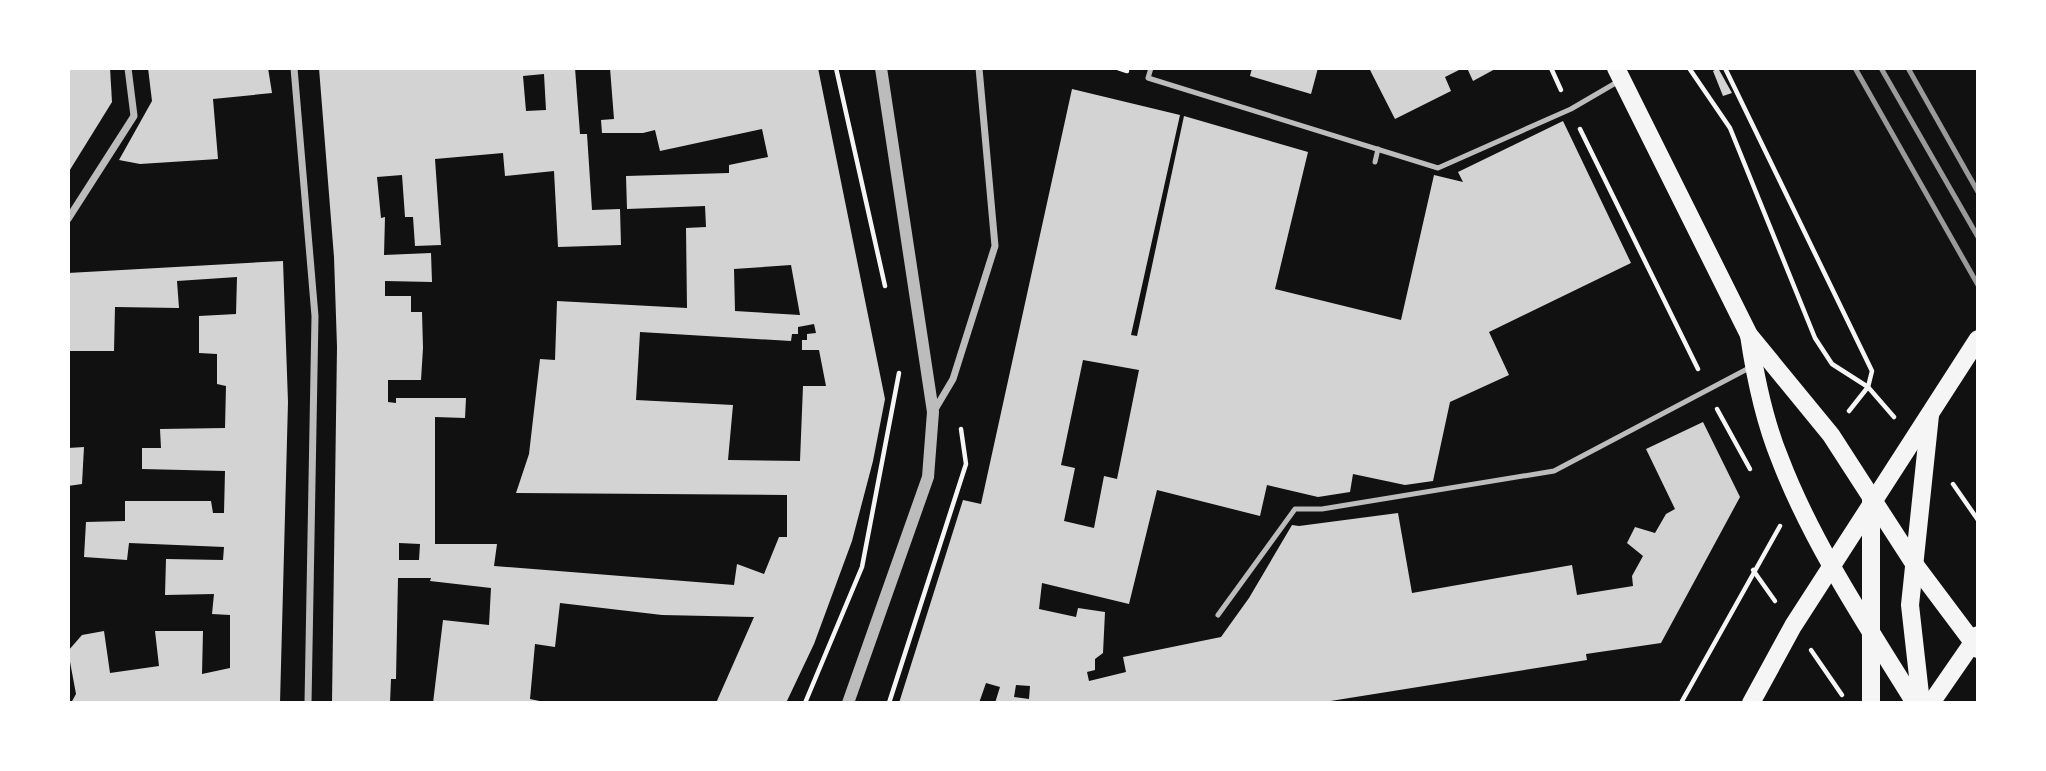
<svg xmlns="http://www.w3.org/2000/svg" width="2046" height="771" font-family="'Space Grotesk',sans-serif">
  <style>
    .building { fill: #d3d3d3; fill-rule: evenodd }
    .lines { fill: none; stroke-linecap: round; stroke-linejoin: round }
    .path { stroke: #f5f5f5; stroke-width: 4.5 }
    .service { stroke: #bcbcbc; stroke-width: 5 }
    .minor { stroke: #bcbcbc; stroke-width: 7 }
    .tertiary { stroke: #bcbcbc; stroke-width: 12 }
    .primary { stroke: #f5f5f5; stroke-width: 18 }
    .rail { stroke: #9a9a9a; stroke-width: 5 }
  </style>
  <rect width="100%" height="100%" fill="#111"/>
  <g class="building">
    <path d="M68 68H110L112 102 68 173Z"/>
    <path d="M148 68H268L272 93 213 99 218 159 140 164 119 160 152 101Z"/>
    <path d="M319 68H575L580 134H587L592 210 620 209 621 245 558 247 554 171 505 176 503 153 435 159 441 245 415 246 413 217H405L402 175 377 177 381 218 385 217 384 255 431 253 432 282 385 281V296H411V312H422L423 348 421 380H388V402L396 403V398H466L465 418 435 417V544H497L494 566 734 585 737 564 764 574 779 537H787V495L516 493 529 454 540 359 555 360 557 301 687 308 686 228 706 227 705 206 627 209 626 176 729 173V165L768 157 762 129 660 151 655 130 643 133H602L601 120 614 119 610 68H818L885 399 873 461 852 541 814 644 786 703H716L754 617 662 615 560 603 555 647 535 644 530 699 549 703H433L443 620 489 625 491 588 430 581 431 578H398L396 679H391L390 703H332L337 347 334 257ZM544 74 546 110 526 111 523 76ZM791 265 800 315 735 311 734 269ZM814 324 816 333 807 334V340H802V350H819L826 386H803L800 461 728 460 733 405 636 400 640 332 791 341 792 334H798V327ZM399 543 420 544 419 560H399Z"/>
    <path d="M1252 68H1318L1311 94 1250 76Z"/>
    <path d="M1369 68H1463L1445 77 1451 91 1395 119Z"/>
    <path d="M1467 68H1497L1473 81Z"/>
    <path d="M1718 68 1732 93 1723 96 1713 71Z"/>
    <path d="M1072 89 1180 115 1131 335 1137 336 1184 116 1308 152 1275 289 1401 320 1434 175 1463 182 1458 172 1563 121 1631 263 1489 332 1509 375 1450 402 1433 481 1405 485 1353 474 1350 492 1318 497 1267 485 1260 516 1157 490 1129 604 1042 583 1039 609 1076 617 1078 608 1105 612 1103 653 1095 659V670L1087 672 1089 681 1126 672 1123 657 1221 637 1249 598 1292 525 1299 526 1398 513 1412 593 1572 565 1577 595 1633 586 1632 576 1643 556 1627 543 1635 527 1655 533 1666 514 1675 509 1646 449 1703 422 1740 497 1661 643 1586 654 1587 660 1318 703H995L1000 687 986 683 979 703H899L963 500 981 504ZM1083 360 1139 370 1117 479 1104 476 1094 528 1064 521 1075 468 1061 465ZM1016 685 1030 686 1029 699 1014 697Z"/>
    <path d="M283 261 288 402 280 703H71L76 694 68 651 82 635 104 631 110 673 159 666 155 631H203L202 674 230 668V615L212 614 214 594 165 595 166 559 223 560 224 547 129 543 127 560 84 557 86 522 125 521V501H211L213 513H224L225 471 142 469V448H161L160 429 225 428 226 386 217 384V354L199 353V316L236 314 237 277 177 281 179 308 115 307 114 351H68V273Z"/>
    <path d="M84 447 82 484 68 486V448Z"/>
  </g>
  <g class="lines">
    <g class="path">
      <path d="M836 68 885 286"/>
      <path d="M1118 68 1127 71"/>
      <path d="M1551 68 1561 90"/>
      <path d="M1689 68 1730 128 1815 338 1832 364 1868 387 1894 417"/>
      <path d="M1725 68 1872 371 1868 387 1849 411"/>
      <path d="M1580 129 1698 369"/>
      <path d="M1717 409 1750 469"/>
      <path d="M1953 484 1978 520"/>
      <path d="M1753 570 1775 601"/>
      <path d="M1811 650 1842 695"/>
      <path d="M805 703 862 567 899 373"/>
      <path d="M889 703 966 464 961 429"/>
      <path d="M1681 703 1780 526"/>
    </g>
    <g class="service">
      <path d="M1151 68 1148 78 1438 168 1571 109 1619 81"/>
      <path d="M1375 162 1378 149"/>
      <path d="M1218 615 1295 509H1322L1554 471 1751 367"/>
    </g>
    <g class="minor">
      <path d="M294 68 315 316 308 703"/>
      <path d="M68 219 134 116 128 68"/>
      <path d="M934 411 953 379 995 246 979 68"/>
    </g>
    <path class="tertiary" d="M848 703 928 477 933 412 881 68"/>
    <g class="primary">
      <path d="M1616 68 1749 335 1831 435 1915 565 1978 649"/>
      <path d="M1749 335C1755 376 1764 420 1780 459 1812 543 1868 627 1915 703"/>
      <path d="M1751 703 1793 626 1978 339"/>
      <path d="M1871 703V501"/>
      <path d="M1921 703 1910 605 1930 415"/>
      <path d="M1931 703 1978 635"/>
    </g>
    <g class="rail">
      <path d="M1855 68 1978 285"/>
      <path d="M1881 68 1978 237"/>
      <path d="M1908 68 1978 192"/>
    </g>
  </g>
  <rect width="2046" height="771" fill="none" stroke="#ffffff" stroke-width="140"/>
</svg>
